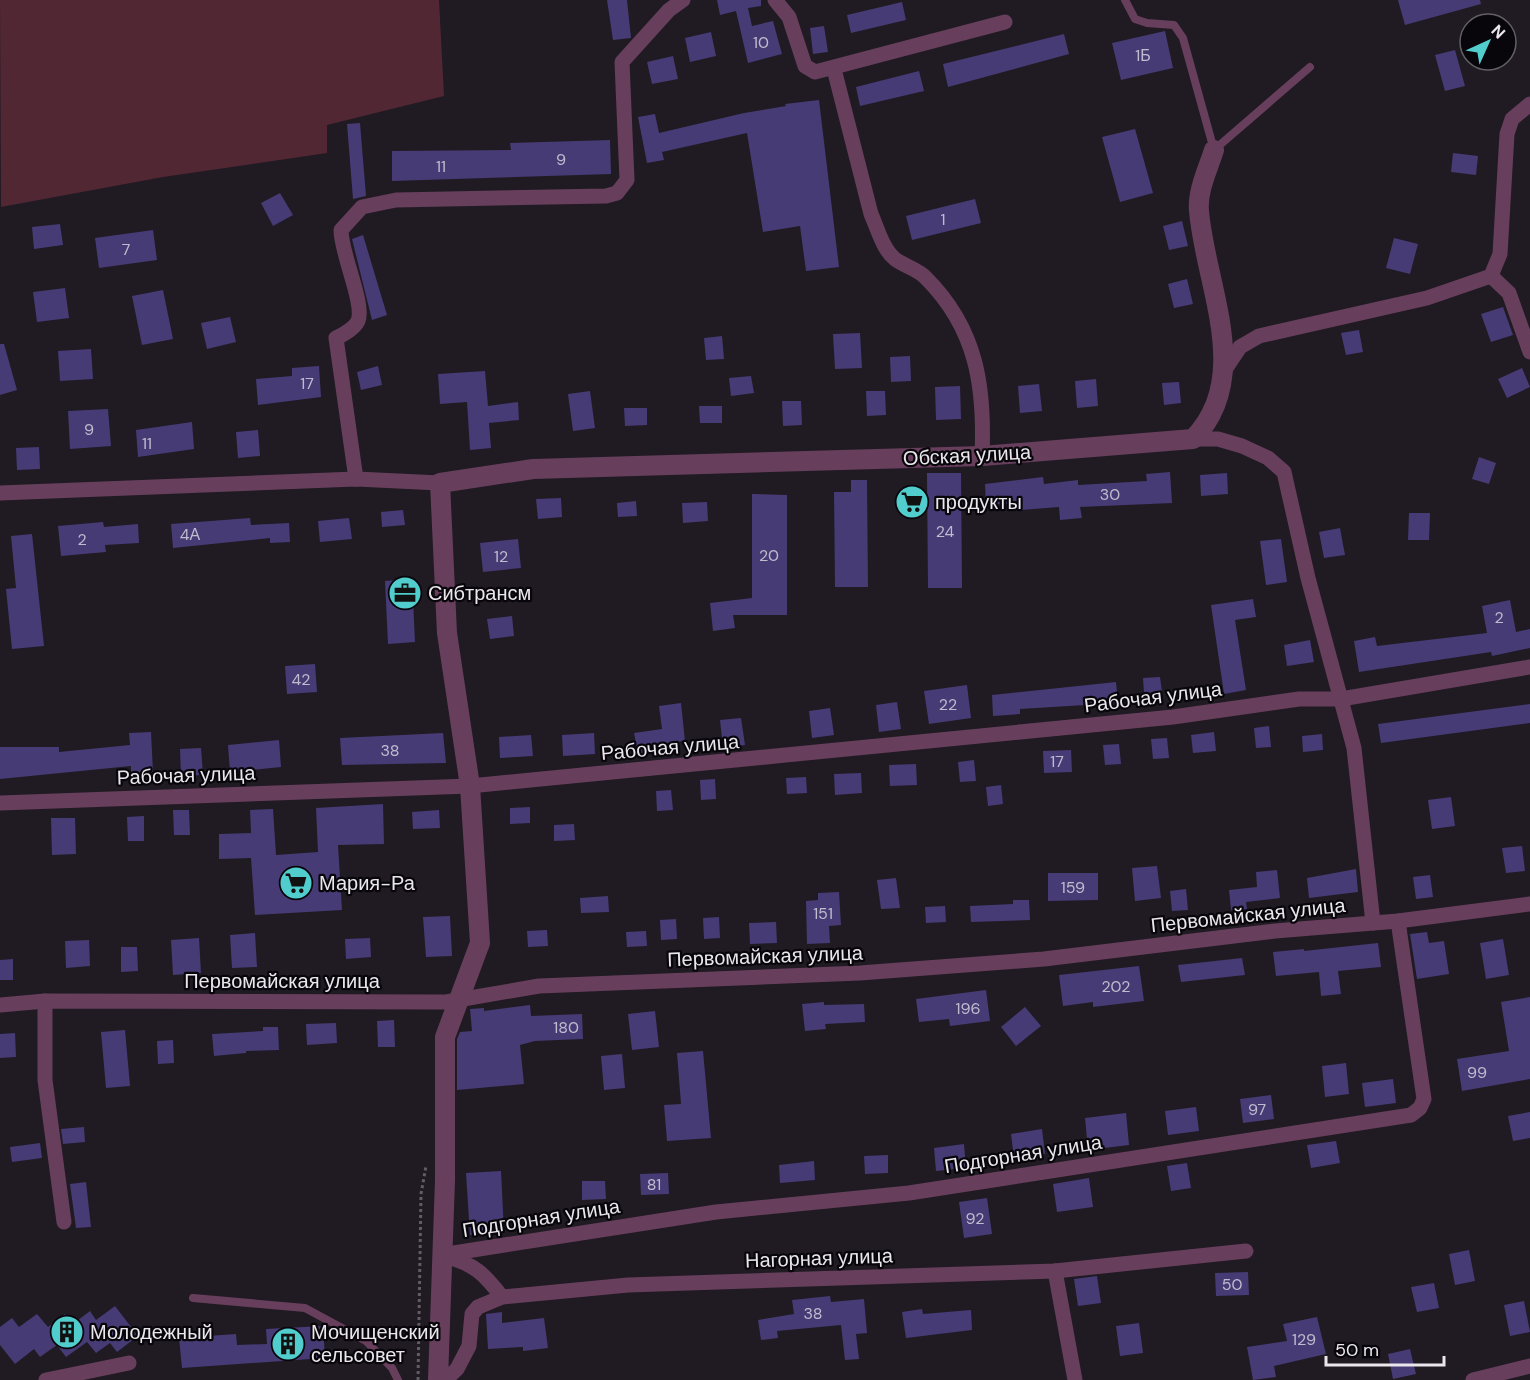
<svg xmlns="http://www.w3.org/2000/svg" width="1530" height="1380" font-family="'DM Sans',sans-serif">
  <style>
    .green { fill: #512734 }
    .building { fill: #463b74 }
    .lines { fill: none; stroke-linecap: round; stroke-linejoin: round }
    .path { stroke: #625c64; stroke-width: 3; stroke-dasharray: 3 3; stroke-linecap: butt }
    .service { stroke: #673f5c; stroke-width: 8 }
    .minor { stroke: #673f5c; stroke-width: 15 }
    .tertiary { stroke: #673f5c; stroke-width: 20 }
    .labels { text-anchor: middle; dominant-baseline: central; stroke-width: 4.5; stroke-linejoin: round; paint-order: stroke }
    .number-label { font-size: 16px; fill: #c1bbce }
    .street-label { font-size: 20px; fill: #eae6ec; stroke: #08060a }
    .poi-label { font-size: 20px; fill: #eae6ec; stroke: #08060a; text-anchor: start }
  </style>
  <rect width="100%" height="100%" fill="#201a23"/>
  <path class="green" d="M0 0H439L444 96 327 125V153L163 177 1 207Z"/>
  <g class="building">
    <path d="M607 0H627L631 38 613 40Z"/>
    <path d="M717 0H761V6L748 8 752 26 773 21 782 54 748 63 736 11 720 15Z"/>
    <path d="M1398 0H1480L1481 4 1405 25Z"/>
    <path d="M902 2 906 20 851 33 847 15Z"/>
    <path d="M824 26 828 52 813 54 810 28Z"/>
    <path d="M1165 31 1173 68 1121 80 1112 43Z"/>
    <path d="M711 32 716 56 690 62 685 38Z"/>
    <path d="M1064 34 1069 54 948 87 943 64Z"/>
    <path d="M1455 50 1465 86 1445 91 1435 55Z"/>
    <path d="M673 56 678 79 652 84 647 62Z"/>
    <path d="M919 71 924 91 860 106 856 87Z"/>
    <path d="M819 100 839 267 806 271 800 226 763 232 747 133 662 152 664 160 647 163 638 117 655 114 659 133 744 113 786 106 785 104Z"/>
    <path d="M360 123 366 196 353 199 347 124Z"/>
    <path d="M1135 129 1153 193 1120 202 1102 137Z"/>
    <path d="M610 140 611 174 392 181V151L511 150 510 143Z"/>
    <path d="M1453 153 1478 156 1476 175 1451 172Z"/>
    <path d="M280 193 293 215 273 226 261 203Z"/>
    <path d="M975 199 981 223 912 240 906 216Z"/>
    <path d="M1182 221 1188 246 1169 250 1163 226Z"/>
    <path d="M60 224 63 245 34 249 32 227Z"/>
    <path d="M153 230 157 260 99 268 95 238Z"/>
    <path d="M363 235 387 315 372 320 352 239Z"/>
    <path d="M1394 238 1418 244 1410 274 1386 268Z"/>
    <path d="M1187 279 1193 304 1174 308 1168 284Z"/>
    <path d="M65 288 69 318 37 322 33 292Z"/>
    <path d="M163 290 173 339 142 345 132 296Z"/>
    <path d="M1503 307 1513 335 1491 342 1481 314Z"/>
    <path d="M230 317 236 342 207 349 201 323Z"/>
    <path d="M1359 330 1363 352 1346 355 1341 333Z"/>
    <path d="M860 333 862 368 835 369 833 334Z"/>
    <path d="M722 336 724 359 706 360 704 338Z"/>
    <path d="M0 344H4L17 390 0 395Z"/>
    <path d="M91 349 93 379 60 381 58 351Z"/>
    <path d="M910 356 911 381 891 382 890 357Z"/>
    <path d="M319 366 321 397 258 405 256 379 292 376V368Z"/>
    <path d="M378 366 382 385 361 390 357 372Z"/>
    <path d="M1522 368 1530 387 1507 398 1498 379Z"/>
    <path d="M485 371 488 406 518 402 519 420 489 423 491 448 470 450 467 402 440 404 438 374Z"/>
    <path d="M751 376 754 393 731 396 729 378Z"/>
    <path d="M1096 379 1098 406 1077 408 1075 381Z"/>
    <path d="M1179 382 1181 403 1164 405 1162 383Z"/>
    <path d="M1039 384 1042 411 1020 413 1018 386Z"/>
    <path d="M960 386 961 419 936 420 935 387Z"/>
    <path d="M590 391 595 428 573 431 568 394Z"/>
    <path d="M866 391H885L886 415 867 416Z"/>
    <path d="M782 401H801L802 425 783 426Z"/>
    <path d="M699 406H722V423H700Z"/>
    <path d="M624 408H647V425L625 426Z"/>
    <path d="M108 409 111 446 70 449 68 411Z"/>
    <path d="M192 422 194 449 138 457 136 430Z"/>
    <path d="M258 430 260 456 238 458 236 432Z"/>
    <path d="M39 447 40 469 17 470 16 448Z"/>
    <path d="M1479 457 1496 463 1489 484 1472 479Z"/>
    <path d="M1170 472 1172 503 1080 507 1082 518 1060 520 1059 507 1021 510 1020 503 986 505 985 484 1043 477 1044 484 1078 480V485L1147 481 1146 474Z"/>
    <path d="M927 473H961L962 588H928Z"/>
    <path d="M1227 473 1228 494 1201 496 1200 475Z"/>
    <path d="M851 480H867L868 587H835L834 492H851Z"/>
    <path d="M752 494 787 495V615H733L735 628 713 631 710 603 752 598Z"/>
    <path d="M561 498 562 517 538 519 536 499Z"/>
    <path d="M636 501 637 516 618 517 617 503Z"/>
    <path d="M707 502 708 521 683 523 682 503Z"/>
    <path d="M403 510 405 525 382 527 381 512Z"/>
    <path d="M1409 513H1430L1429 540H1408Z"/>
    <path d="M250 518 251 525 289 523 290 542 270 543V538L173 548 171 524Z"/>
    <path d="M349 518 352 539 320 542 318 521Z"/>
    <path d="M103 522 104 527 138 524 139 543 105 545 106 552 61 556 58 526Z"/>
    <path d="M1340 528 1345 555 1324 558 1319 532Z"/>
    <path d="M32 534 44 646 12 649 6 589 16 588 11 536Z"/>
    <path d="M518 539 521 568 483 572 480 543Z"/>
    <path d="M1281 539 1287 582 1266 585 1260 541Z"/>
    <path d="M412 579 415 642 388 644 385 581Z"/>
    <path d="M1253 599 1256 617 1235 620 1246 690 1224 694 1211 605Z"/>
    <path d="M1510 600 1516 632 1530 629V648L1492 656 1491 652 1359 672 1354 641 1375 637 1377 646 1487 633 1482 606Z"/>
    <path d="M512 616 514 636 490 639 487 619Z"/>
    <path d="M1310 640 1314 662 1287 666 1284 645Z"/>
    <path d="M315 664 317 692 287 694 285 666Z"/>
    <path d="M1160 677 1162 692 1144 693 1143 678Z"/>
    <path d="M1116 682 1118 703 1020 709V714L993 716 992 695Z"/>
    <path d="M967 685 971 718 929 724 924 691Z"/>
    <path d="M897 702 901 729 879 732 876 705Z"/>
    <path d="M681 703 685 741 653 745 654 752 638 754 634 733 662 729 659 706Z"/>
    <path d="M1530 704V723L1381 743 1378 724Z"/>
    <path d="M830 708 834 735 812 738 809 711Z"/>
    <path d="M741 718 745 745 723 748 720 720Z"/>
    <path d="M1269 726 1271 747 1256 748 1254 728Z"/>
    <path d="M151 732 153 772 131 774V766L0 779V747H59V752L130 745 129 733Z"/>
    <path d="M1214 732 1216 751 1193 753 1191 735Z"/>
    <path d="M443 733 446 763 342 765 340 738Z"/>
    <path d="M594 733 595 754 563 756 562 735Z"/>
    <path d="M1322 734 1323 750 1303 752 1302 736Z"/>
    <path d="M531 735 533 756 500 758 499 737Z"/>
    <path d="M1167 738 1169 758 1153 759 1151 739Z"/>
    <path d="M279 740 281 767 230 772 228 745Z"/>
    <path d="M1119 744 1121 764 1105 765 1103 745Z"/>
    <path d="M201 748 203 775 181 776 180 749Z"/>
    <path d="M1071 750 1072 772 1044 773 1043 751Z"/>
    <path d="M974 760 976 781 960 782 958 762Z"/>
    <path d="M916 764 917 785 890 786 889 765Z"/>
    <path d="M861 773 862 793 835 795 834 774Z"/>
    <path d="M806 777 807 793 787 794 786 778Z"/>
    <path d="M715 779 716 799 701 800 700 780Z"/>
    <path d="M1001 785 1003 804 988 806 986 787Z"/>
    <path d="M671 790 673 810 657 811 656 791Z"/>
    <path d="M1451 797 1455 826 1432 829 1428 800Z"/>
    <path d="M383 804 384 844 338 845 342 910 255 915 251 858 219 859V834L251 833 250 810 273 809 276 855 318 852 316 808Z"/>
    <path d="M530 807V823L510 824V808Z"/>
    <path d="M173 810H189L190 835H174Z"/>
    <path d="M439 810 440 828 413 829 412 812Z"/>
    <path d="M144 816V841H128L127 817Z"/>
    <path d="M51 818H75L76 854 52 855Z"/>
    <path d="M574 824 575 840 554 841V825Z"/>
    <path d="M1522 846 1525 871 1506 873 1502 848Z"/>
    <path d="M1157 866 1161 898 1135 901 1132 868Z"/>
    <path d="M1356 869 1358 892 1309 898 1307 878Z"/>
    <path d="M1277 870 1280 898 1246 902 1247 909 1231 910 1229 890 1257 887 1256 872Z"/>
    <path d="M1048 873H1098V900L1048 901Z"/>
    <path d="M1430 875 1433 897 1416 899 1413 877Z"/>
    <path d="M896 878 900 908 881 909 877 880Z"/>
    <path d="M1186 889 1188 910 1172 911 1170 891Z"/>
    <path d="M839 892 841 925 829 926 830 943 807 944 806 901 818 900V893Z"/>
    <path d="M608 896 609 912 581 913 580 898Z"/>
    <path d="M1013 900H1029L1030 920 971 922 970 906 1013 904Z"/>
    <path d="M945 906 946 922 926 923 925 907Z"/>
    <path d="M450 916 452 956 426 957 423 917Z"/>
    <path d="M719 917 720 938 704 939 703 918Z"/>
    <path d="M676 919 677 939 661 940 660 920Z"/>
    <path d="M776 922 777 943 750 944 749 923Z"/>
    <path d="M547 930 548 946 528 947 527 931Z"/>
    <path d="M646 931 647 946 627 947 626 932Z"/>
    <path d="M1427 932 1429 943 1444 941 1449 974 1417 979 1410 934Z"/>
    <path d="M255 933 257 967 232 968 230 935Z"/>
    <path d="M199 938 201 973 173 975 171 940Z"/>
    <path d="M370 938 371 957 346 959 345 939Z"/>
    <path d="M1503 939 1509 975 1486 979 1480 943Z"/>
    <path d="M89 940 90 966 66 968 65 941Z"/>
    <path d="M1378 943 1381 967 1338 971 1341 994 1321 996 1319 972 1276 976 1273 952 1304 949V951Z"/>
    <path d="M121 947H137L138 971 121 972Z"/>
    <path d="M1242 958 1245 975 1181 982 1178 965Z"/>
    <path d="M13 959V980H0V960Z"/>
    <path d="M1139 966 1144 1001 1093 1007V1002L1063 1006 1059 975Z"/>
    <path d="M986 990 990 1021 950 1026 949 1019 919 1022 916 999Z"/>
    <path d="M1530 997V1079L1462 1091 1457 1059 1509 1051 1501 1002Z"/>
    <path d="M824 1002V1005L864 1004 865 1022 825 1024 826 1029 805 1031 802 1004Z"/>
    <path d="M530 1005 531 1016 582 1014 583 1039 535 1041 520 1045 524 1084 457 1090V1039L460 1032 472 1031 470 1009 484 1008V1011Z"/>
    <path d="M1025 1007 1041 1026 1016 1046 1001 1027Z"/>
    <path d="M655 1011 659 1047 632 1050 628 1014Z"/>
    <path d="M394 1020 395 1047H378L377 1021Z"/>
    <path d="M336 1023 337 1043 307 1045 306 1024Z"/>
    <path d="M263 1027H278L279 1050 246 1051V1053L214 1056 212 1034 263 1031Z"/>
    <path d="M125 1030 130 1086 106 1088 101 1032Z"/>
    <path d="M15 1033 16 1057 0 1058V1034Z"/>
    <path d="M173 1040 174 1063 158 1064 157 1041Z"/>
    <path d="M703 1051 711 1138 667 1141 664 1105 681 1104 677 1053Z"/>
    <path d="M622 1054 625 1088 604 1090 601 1056Z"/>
    <path d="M1346 1063 1349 1094 1325 1097 1322 1066Z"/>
    <path d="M1393 1079 1396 1103 1365 1107 1362 1083Z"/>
    <path d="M1271 1095 1274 1119 1243 1123 1240 1099Z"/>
    <path d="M1196 1107 1199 1131 1168 1135 1165 1111Z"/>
    <path d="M1530 1112V1138L1513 1141 1508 1116Z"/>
    <path d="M1126 1113 1129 1145 1088 1150 1085 1118Z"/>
    <path d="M84 1127 85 1142 63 1144 61 1129Z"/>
    <path d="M1042 1129 1045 1154 1014 1158 1011 1134Z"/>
    <path d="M1336 1141 1340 1163 1311 1168 1307 1145Z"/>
    <path d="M40 1143 42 1158 12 1162 10 1147Z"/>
    <path d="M964 1144 966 1168 936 1171 934 1148Z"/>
    <path d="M888 1155V1173L865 1174 864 1156Z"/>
    <path d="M814 1161 815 1180 780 1183 779 1165Z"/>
    <path d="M1187 1163 1191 1188 1171 1191 1167 1166Z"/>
    <path d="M501 1171 504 1233 470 1235 466 1173Z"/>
    <path d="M668 1173 669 1194 641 1195 640 1174Z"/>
    <path d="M1089 1178 1093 1207 1057 1212 1053 1184Z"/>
    <path d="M582 1181H605L606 1199 582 1200Z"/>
    <path d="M86 1182 91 1227 76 1228 70 1184Z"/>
    <path d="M987 1198 992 1234 964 1238 959 1202Z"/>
    <path d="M1469 1250 1475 1281 1455 1285 1449 1254Z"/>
    <path d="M1248 1272 1249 1295 1216 1296 1215 1273Z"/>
    <path d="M1097 1276 1101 1303 1078 1306 1074 1279Z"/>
    <path d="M1434 1283 1439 1308 1417 1312 1411 1287Z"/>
    <path d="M830 1296 831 1302 864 1299 867 1333 856 1334 859 1359 845 1360 841 1325 777 1331 778 1338 761 1340 758 1320 794 1314 792 1300Z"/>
    <path d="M1524 1301 1530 1332 1510 1336 1504 1305Z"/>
    <path d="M115 1306 138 1336 117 1352 110 1343 96 1353 87 1342 66 1357 57 1345 40 1357 34 1349 15 1364 0 1345V1327L12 1318 19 1327 37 1314 48 1327 65 1314 73 1324 90 1311 96 1320Z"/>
    <path d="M922 1309 923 1314 971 1310 972 1330 906 1338 902 1312Z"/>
    <path d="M502 1312V1323L544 1318 548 1348 523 1351V1347L488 1349 486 1314Z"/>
    <path d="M1317 1317 1326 1354 1274 1366 1276 1377 1253 1380 1247 1347 1287 1341 1283 1324Z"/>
    <path d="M1139 1323 1143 1353 1120 1356 1116 1326Z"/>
    <path d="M323 1326 325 1358 182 1368 179 1338 236 1334 237 1345 267 1344 266 1329Z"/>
    <path d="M1410 1349 1416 1374 1393 1379 1388 1354Z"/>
  </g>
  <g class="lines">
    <path class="path" d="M418 1380 421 1194 426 1166"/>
    <g class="service">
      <path d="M1125 0 1135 19 1147 23 1174 25 1183 38 1214 150 1310 67"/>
      <path d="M193 1298 305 1308 366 1341 392 1368 398 1380"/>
    </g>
    <g class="minor">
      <path d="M775 0 789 17 805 66 815 72 1005 22"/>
      <path d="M834 69 871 214C877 227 883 250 895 259 904 266 918 269 926 278 977 329 985 387 982 456"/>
      <path d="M1491 276 1509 293 1530 352"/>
      <path d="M1224 371 1240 347 1259 336 1427 298 1491 276 1500 254 1507 134 1512 119 1530 104"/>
      <path d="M1193 439H1218L1242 446 1268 458 1284 472 1308 578 1354 748 1373 923"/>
      <path d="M356 479 336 338C344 334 354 329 358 321 365 304 341 254 341 230L362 207 396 200 606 196 617 193 627 180 622 62 669 10 683 0"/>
      <path d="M0 493 356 479 440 483"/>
      <path d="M0 803 470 786 1173 717 1299 699H1341L1530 667"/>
      <path d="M45 1001V1080L64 1222"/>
      <path d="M0 1005 45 1001 446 1002 539 986 860 973 1044 959 1275 931 1398 921 1530 904"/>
      <path d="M441 1255 716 1212 909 1193 1411 1115 1420 1108 1424 1099 1398 921"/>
      <path d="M447 1257C475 1264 485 1275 502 1297"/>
      <path d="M1055 1271 1075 1380"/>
      <path d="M46 1380 129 1363"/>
      <path d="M445 1380 457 1369 469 1346 472 1314 478 1307 502 1297 628 1285 1055 1271 1246 1251"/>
      <path d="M1473 1380 1530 1366"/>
    </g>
    <path class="tertiary" d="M438 1380 445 1180V1037L480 943 470 786 447 633 440 483 533 469 982 456 1193 439C1254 377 1205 285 1199 211 1197 191 1208 169 1214 150"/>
  </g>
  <defs>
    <g id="supermarket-disc" transform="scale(1.725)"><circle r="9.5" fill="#52cdcd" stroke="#08060a"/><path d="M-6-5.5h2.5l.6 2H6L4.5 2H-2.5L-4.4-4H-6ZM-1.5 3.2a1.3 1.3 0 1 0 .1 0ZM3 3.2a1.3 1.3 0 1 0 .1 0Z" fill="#111"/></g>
    <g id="office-disc" transform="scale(1.725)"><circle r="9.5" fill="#52cdcd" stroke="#08060a"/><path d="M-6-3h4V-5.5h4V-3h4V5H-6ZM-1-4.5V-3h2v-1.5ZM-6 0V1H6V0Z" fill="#111"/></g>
    <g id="building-disc" transform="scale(1.725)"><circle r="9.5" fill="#52cdcd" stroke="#08060a"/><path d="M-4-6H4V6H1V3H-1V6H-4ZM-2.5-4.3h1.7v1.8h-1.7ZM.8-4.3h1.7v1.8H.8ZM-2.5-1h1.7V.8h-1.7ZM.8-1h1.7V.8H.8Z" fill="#111"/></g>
  </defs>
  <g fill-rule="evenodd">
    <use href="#supermarket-disc" x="912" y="502"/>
    <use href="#office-disc" x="405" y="593"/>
    <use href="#supermarket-disc" x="296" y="883"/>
    <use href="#building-disc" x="67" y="1332"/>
    <use href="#building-disc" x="288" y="1344"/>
  </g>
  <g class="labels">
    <g class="number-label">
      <text x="761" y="42">10</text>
      <text x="1143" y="55">1Б</text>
      <text x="561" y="159">9</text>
      <text x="441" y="166">11</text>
      <text x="943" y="219">1</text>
      <text x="126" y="249">7</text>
      <text x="307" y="383">17</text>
      <text x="89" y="429">9</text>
      <text x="147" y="443">11</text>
      <text x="1110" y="494">30</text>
      <text x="945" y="531">24</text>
      <text x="190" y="534">4А</text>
      <text x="82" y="539">2</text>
      <text x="769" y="555">20</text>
      <text x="501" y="556">12</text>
      <text x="1499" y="617">2</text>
      <text x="301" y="679">42</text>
      <text x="948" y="704">22</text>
      <text x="390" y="750">38</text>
      <text x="1057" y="761">17</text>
      <text x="1073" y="887">159</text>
      <text x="823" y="913">151</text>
      <text x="1116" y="986">202</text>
      <text x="968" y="1008">196</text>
      <text x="566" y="1027">180</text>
      <text x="1477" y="1072">99</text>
      <text x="1257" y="1109">97</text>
      <text x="654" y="1184">81</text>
      <text x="975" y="1218">92</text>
      <text x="1232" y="1284">50</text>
      <text x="813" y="1313">38</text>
      <text x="1304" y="1339">129</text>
    </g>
    <g class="street-label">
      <text transform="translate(967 455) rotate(-3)">Обская улица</text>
      <text transform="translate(1153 697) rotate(-7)">Рабочая улица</text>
      <text transform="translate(670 747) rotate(-5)">Рабочая улица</text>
      <text transform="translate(186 775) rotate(-2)">Рабочая улица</text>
      <text transform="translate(1248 915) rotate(-6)">Первомайская улица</text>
      <text transform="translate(765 956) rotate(-2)">Первомайская улица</text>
      <text x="282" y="981">Первомайская улица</text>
      <text transform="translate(1023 1154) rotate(-9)">Подгорная улица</text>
      <text transform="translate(541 1218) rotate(-9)">Подгорная улица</text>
      <text transform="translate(819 1258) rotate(-2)">Нагорная улица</text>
    </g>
    <g class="poi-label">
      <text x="935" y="502">продукты</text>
      <text x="428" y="593">Сибтрансм</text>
      <text x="319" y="883">Мария-Ра</text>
      <text x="90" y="1332">Молодежный</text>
      <text x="311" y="1332">Мочищенский<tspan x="311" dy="23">сельсовет</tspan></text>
    </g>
  </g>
  <g transform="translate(1488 42) rotate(45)"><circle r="28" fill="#08060a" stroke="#626064" stroke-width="1.5"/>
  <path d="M0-4.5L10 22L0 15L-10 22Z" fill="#52cdcd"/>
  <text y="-9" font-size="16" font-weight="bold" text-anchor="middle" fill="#eae6ec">N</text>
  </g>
  <path d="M1326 1356v9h118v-9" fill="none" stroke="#eae6ec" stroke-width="3"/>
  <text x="1335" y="1356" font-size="18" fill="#eae6ec" stroke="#08060a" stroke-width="4.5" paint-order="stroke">50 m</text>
</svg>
